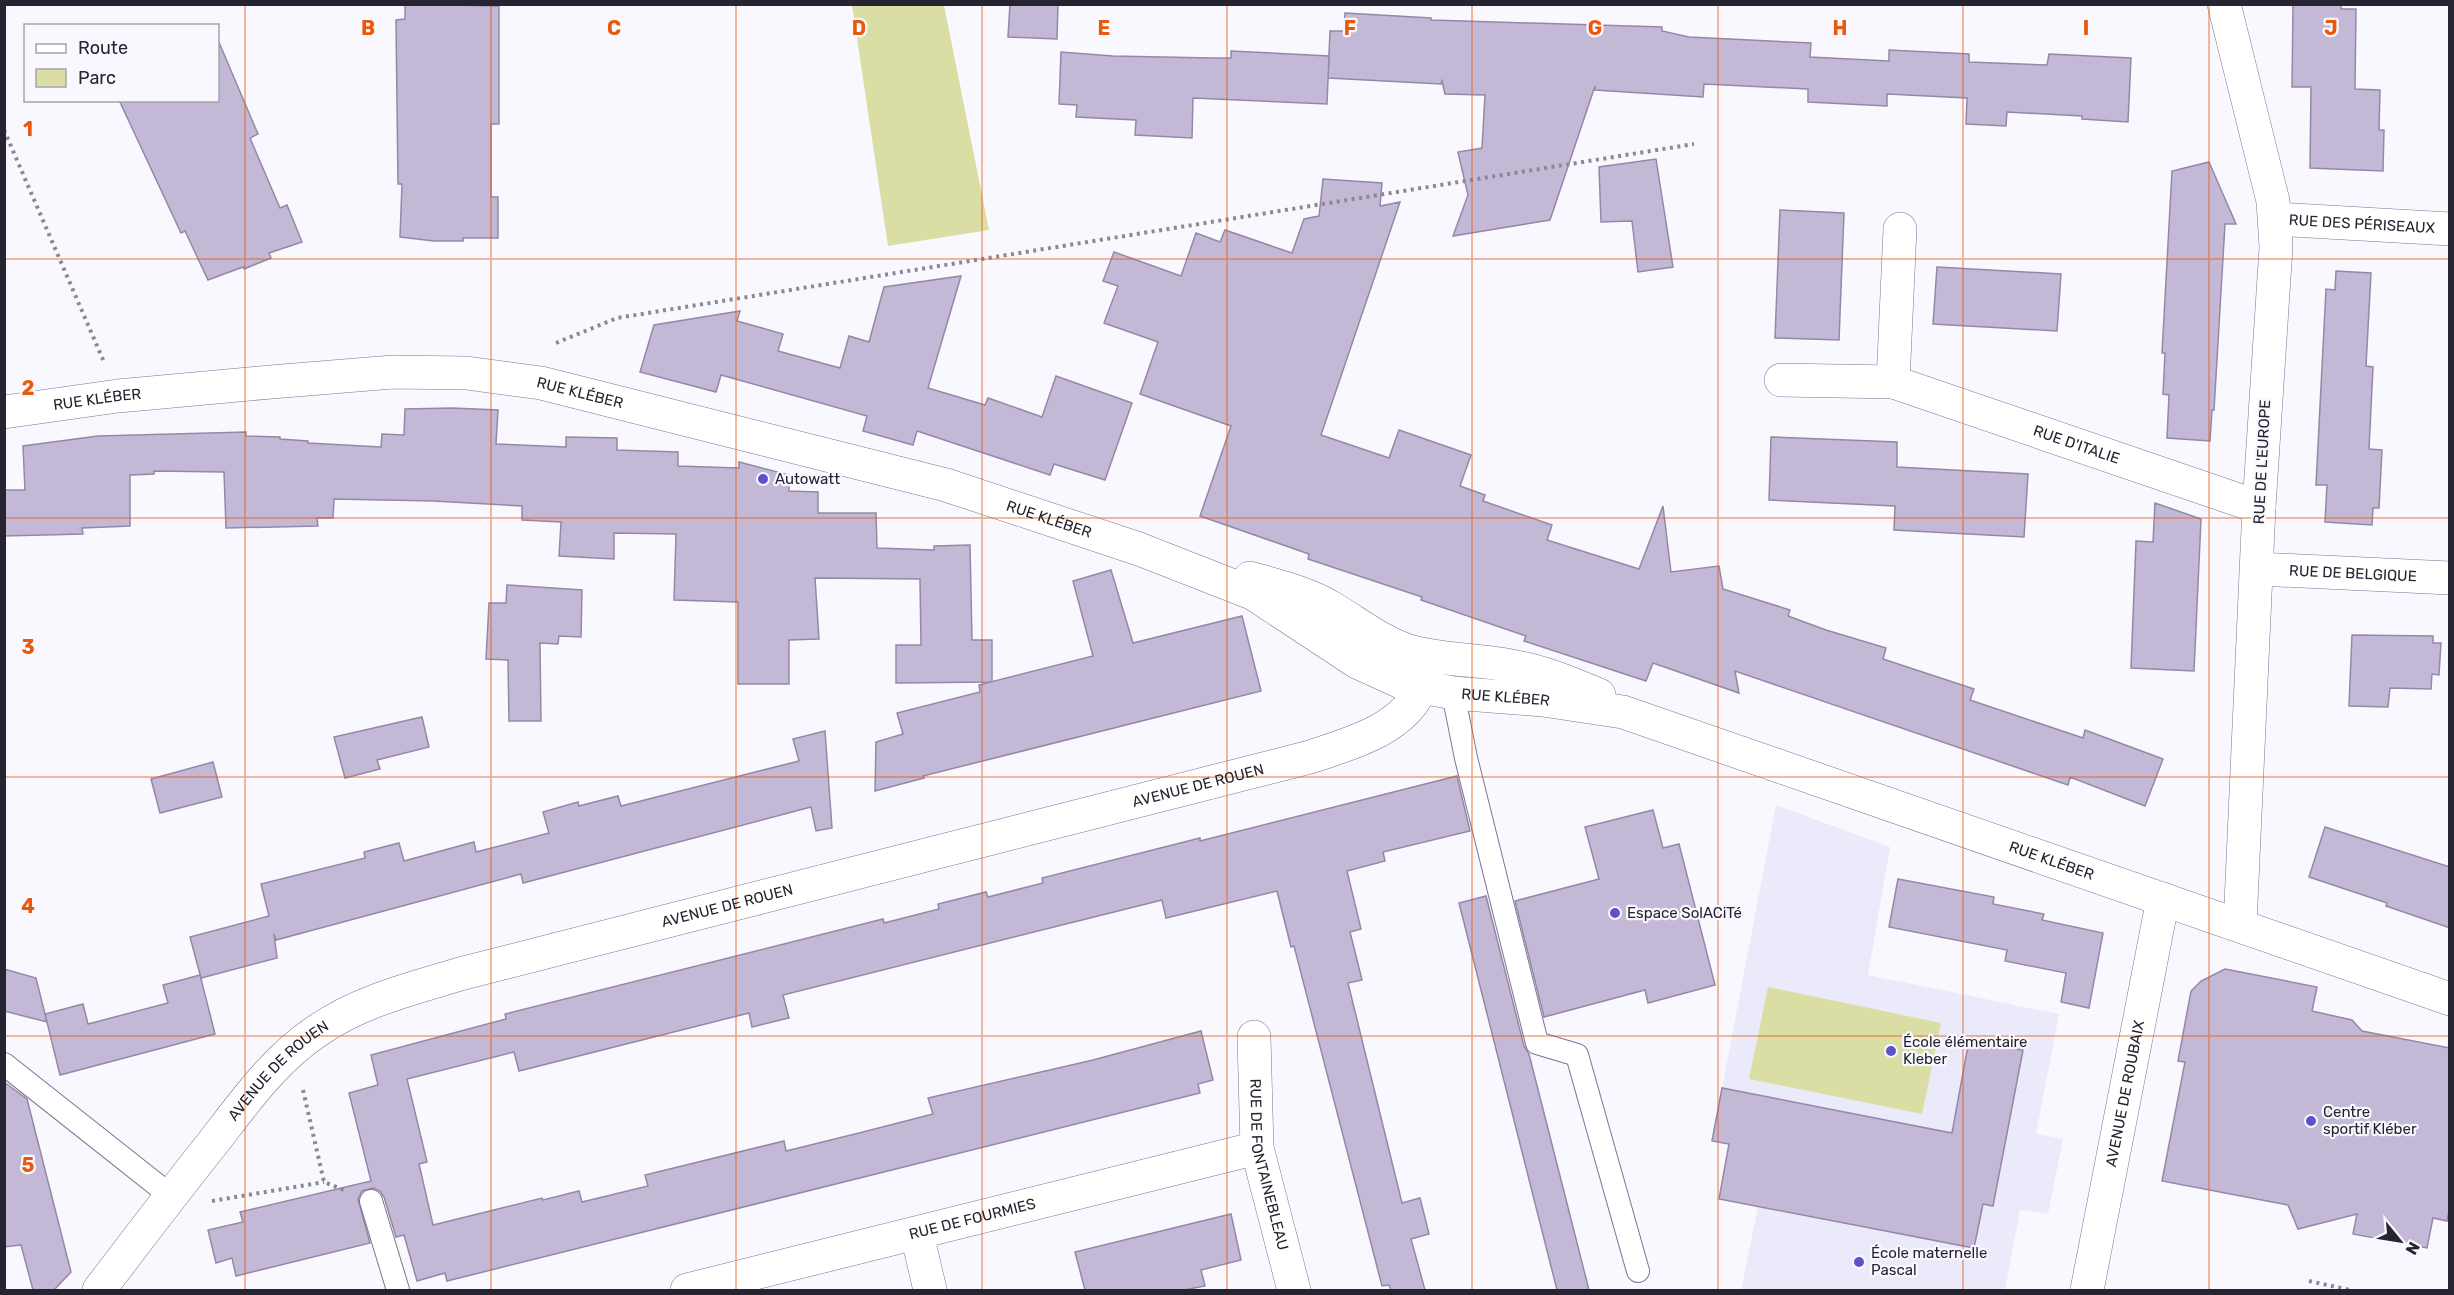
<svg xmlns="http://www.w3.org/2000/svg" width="2454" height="1295" font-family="Rubik,sans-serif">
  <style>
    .built { fill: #ebeafa }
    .green { fill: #dadea4 }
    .building { fill: #c4b8d7; stroke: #9588a6; stroke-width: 1.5 }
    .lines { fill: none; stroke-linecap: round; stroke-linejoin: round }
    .service-casing { stroke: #797593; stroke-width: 24 }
    .minor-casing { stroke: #797593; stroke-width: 34 }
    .tertiary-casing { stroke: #797593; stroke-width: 34 }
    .path { stroke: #8a8992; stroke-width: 4; stroke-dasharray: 3 4.5; stroke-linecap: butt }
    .service { stroke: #fff; stroke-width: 22 }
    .minor { stroke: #fff; stroke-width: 33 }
    .tertiary { stroke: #fff; stroke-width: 33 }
    .grid { fill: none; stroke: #e8590c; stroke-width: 1.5; stroke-opacity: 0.55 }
    .poi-dot { fill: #5e52ca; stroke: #f9f8ff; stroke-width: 2 }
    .labels { text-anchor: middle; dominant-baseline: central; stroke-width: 4.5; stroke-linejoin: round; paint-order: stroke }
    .street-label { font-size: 15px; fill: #262430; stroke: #f9f8ff }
    .poi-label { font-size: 15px; fill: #262430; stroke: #f9f8ff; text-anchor: start }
    .grid-label { font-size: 20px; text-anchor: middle; font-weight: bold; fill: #e8590c; stroke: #f9f8ff; stroke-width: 4.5; stroke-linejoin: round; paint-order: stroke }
  </style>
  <rect width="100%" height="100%" fill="#f9f8ff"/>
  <path class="built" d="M1776 805 1890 847 1868 975 2059 1014 2036 1134 2063 1139 2048 1214 2020 1210 2005 1290H1741L1758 1207 1719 1199 1729 1144 1712 1141Z"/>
  <g class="green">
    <path d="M852 5H944L989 230 888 246Z"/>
    <path d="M1768 987 1941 1023 1922 1114 1749 1079Z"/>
  </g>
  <g class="building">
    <path d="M405 4 499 6V124H491V197H498V238H463V241H434L400 237 402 184H398L396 20 405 19Z"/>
    <path d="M1010 4H1058L1057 39 1008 37Z"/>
    <path d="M2293 4H2341V9H2356L2355 89 2380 90 2379 130H2384L2383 171 2310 168 2311 87H2292Z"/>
    <path d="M1345 13 1431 18V20L1662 27V31L1689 37 1811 43 1810 57 1889 61V50L1969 54V62L2047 65 2049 54 2131 58 2128 122 2082 119V116L2007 112 2006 126 1966 124 1967 98 1887 94V106L1808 102V89L1704 84 1703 97 1595 90V86L1550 220 1453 236 1468 195 1458 152 1482 148 1485 95 1445 94 1442 81 1441 84 1328 78 1330 31H1344Z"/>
    <path d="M218 40 258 134 250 138 280 208 287 205 302 242 269 253 271 258 244 269 243 267 208 280 185 231 181 233 119 100H218Z"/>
    <path d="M1231 51 1329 56 1327 104 1193 98 1192 138 1135 135 1136 120 1076 117 1077 105 1059 104 1061 52 1113 56 1212 58H1231Z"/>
    <path d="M1656 159 1673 267 1638 272 1632 221 1601 222 1599 167Z"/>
    <path d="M2209 162 2236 224H2225L2214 410H2212L2210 441 2167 438 2169 395 2163 394 2165 353H2162L2172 171Z"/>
    <path d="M1323 179 1382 183 1380 206 1400 202 1321 435 1389 458 1399 430 1471 455 1460 486 1485 495 1483 501 1552 525 1547 540 1639 569 1663 506 1671 572 1719 566 1723 589 1790 610 1788 616 1826 630 1886 648 1883 659 1974 689 1970 700 2083 738 2085 730 2163 759 2145 806 2070 777 2068 785 1735 671 1739 693 1653 663 1646 681 1524 641 1526 636 1421 600 1422 597 1308 559 1309 554 1200 516 1231 426 1140 394 1158 342 1104 323 1118 286 1103 281 1114 252 1181 276 1196 233 1220 242 1225 230 1292 253 1304 219 1319 216Z"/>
    <path d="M1780 210 1844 213 1839 340 1775 338Z"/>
    <path d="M1937 267 2061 274 2057 331 1933 324Z"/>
    <path d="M2336 271 2371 273 2366 366 2373 367 2369 449 2382 450 2379 508H2373L2372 525 2325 522 2327 485H2316L2326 289 2335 290Z"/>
    <path d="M961 276 928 388 985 405 988 398 1042 417 1056 376 1132 403 1105 480 1054 464 1050 475 917 431 913 445 863 431 867 416 721 375 716 392 640 372 654 325 740 311 737 321 783 334 778 351 840 368 849 336 869 342 884 287Z"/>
    <path d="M452 408 498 410 496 444 566 447V437L617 438V450L678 452V466L739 468V462L789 475V491L818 492V513H876L877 548 934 550V546L970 545 972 640H992V682L896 683V645H921L920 579 815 578 819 639 789 640V684H738V602L674 600 676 534 614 533V559L559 556 561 522 522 520V506L433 501 334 499 333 518H317L318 526 226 528 224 472 154 471V474L130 475V526L82 528 83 534 4 536V490H25L23 446 98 436 246 432V436L280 437V439L308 441V443L381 447 382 434 404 435 405 409Z"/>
    <path d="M1771 437 1897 442V467L2028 474 2024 537 1894 530 1895 506 1769 500Z"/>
    <path d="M2155 503 2201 519 2194 671 2131 668 2136 541 2153 542Z"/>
    <path d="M1111 570 1133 643 1242 616 1261 691 923 776 924 778 875 791 876 742 903 734 897 713 980 692 979 685 1093 656 1073 581Z"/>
    <path d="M507 585 582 590 581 637 559 636 558 644 540 643 541 721H509L508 660 486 659 489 603H506Z"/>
    <path d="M2352 635 2433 636V643H2441L2439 675 2432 674 2431 689 2390 688 2388 707 2349 706Z"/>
    <path d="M422 717 429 747 377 760 380 769 345 778 334 737Z"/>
    <path d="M825 731 832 828 816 831 811 807 523 883 521 874 276 940 274 934 277 958 201 978 190 937 269 916 261 884 365 858 364 852 399 843 404 861 474 842 476 852 549 833 543 812 578 802 579 806 618 796 621 806 799 761 793 739Z"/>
    <path d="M213 762 222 797 160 813 151 779Z"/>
    <path d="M1457 776 1470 831 1383 852 1385 861 1347 871 1361 929 1350 932 1362 980 1348 983 1402 1203 1420 1198 1429 1234 1411 1239 1425 1290H1391L1389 1285 1382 1286 1294 946 1291 947 1277 891 1166 918 1162 900 783 995 789 1018 752 1027 749 1013 519 1071 514 1052 407 1079 427 1162 419 1164 433 1225 542 1198 543 1200 579 1191 582 1202 648 1186 645 1175 784 1141 786 1151 859 1133 933 1114 928 1098 1093 1060 1201 1031 1213 1080 1198 1084 1200 1093 447 1281 445 1273 417 1281 404 1235 396 1237 384 1197 380 1191 373 1188 362 1191 358 1199 370 1243 236 1276 232 1258 216 1263 208 1230 243 1222 240 1212 371 1181 349 1093 378 1085 371 1055 506 1019 505 1014 883 919 884 923 939 909 938 904 986 892 988 897 1043 883 1042 878 1200 838V841Z"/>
    <path d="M1653 810 1663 848 1679 844 1715 985 1648 1003 1645 990 1544 1017 1515 901 1599 879 1585 827Z"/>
    <path d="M2325 827 2450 867V928L2386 906 2387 903 2309 877Z"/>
    <path d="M1898 879 1994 897 1993 904 2044 914 2042 920 2103 933 2089 1008 2061 1002 2066 973 2005 961 2007 950 1889 927Z"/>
    <path d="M1486 896 1524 1046 1529 1054 1589 1290H1557L1459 903Z"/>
    <path d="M4 969 36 978 47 1022 4 1011Z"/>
    <path d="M2225 969 2317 987 2312 1011 2352 1020 2362 1031 2450 1048V1206L2447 1221 2433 1218 2427 1248 2353 1234 2357 1214 2298 1229 2288 1205 2162 1181 2185 1062 2178 1061 2191 991 2201 981Z"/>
    <path d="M200 975 215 1034 60 1075 45 1014 83 1004 88 1024 168 1003 163 985Z"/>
    <path d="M1969 1040 2023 1050 1993 1206 1983 1204 1974 1248 1719 1199 1729 1144 1712 1141 1722 1088 1952 1133Z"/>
    <path d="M4 1082 27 1099 71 1272 54 1290H33L21 1245 4 1247Z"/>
    <path d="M1231 1214 1241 1260 1201 1270 1205 1286 1184 1290H1085L1075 1252Z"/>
  </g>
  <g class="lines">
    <g class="service-casing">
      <g id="service">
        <path d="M1453 693 1466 758 1537 1043 1577 1055 1638 1271"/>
        <path d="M4 1064 171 1196"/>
        <path d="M371 1201 398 1290"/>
      </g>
    </g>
    <g class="minor-casing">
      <g id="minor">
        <path d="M2224 4 2273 201 2276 247 2259 507 2240 925"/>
        <path id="s1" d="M2275 219 2450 229"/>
        <path id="s2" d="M1781 380 1893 382 2259 507"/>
        <path d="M1893 382 1900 229"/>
        <path id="s3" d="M2257 569 2450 578"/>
        <path id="s4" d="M1254 1037 1257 1148 1294 1290"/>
        <path d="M917 1234 930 1290"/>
        <path id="s5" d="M99 1290C137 1240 176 1189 215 1140 246 1100 275 1059 317 1031 360 1001 411 989 460 974L1310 757C1349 744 1403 730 1421 688 1425 679 1426 669 1428 660"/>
        <path id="s6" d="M687 1290 1257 1148"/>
        <path id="s7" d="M2087 1290 2163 899"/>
      </g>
    </g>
    <g class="tertiary-casing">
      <g id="tertiary">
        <path id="s8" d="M4 412 118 396 271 382 393 372 466 373 541 383 946 485 1139 549 1254 594 1357 662 1403 683 1453 693 1543 700 1623 712 2450 999"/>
        <path d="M1250 578C1278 586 1307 593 1332 608 1359 624 1382 643 1412 652 1446 661 1482 659 1516 667 1545 672 1572 684 1599 695"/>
      </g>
    </g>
    <g class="path">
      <path d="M4 130 104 362"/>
      <path d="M556 343 617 318 1694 144"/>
      <path d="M303 1090 324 1182 344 1190"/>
      <path d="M212 1201 324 1182"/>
      <path d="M2309 1281 2350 1290"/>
    </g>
    <use href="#service" class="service"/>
    <use href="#minor" class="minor"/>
    <use href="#tertiary" class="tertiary"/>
  </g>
  <path class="grid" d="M245 4V1290M491 4V1290M736 4V1290M982 4V1290M1227 4V1290M1472 4V1290M1718 4V1290M1963 4V1290M2209 4V1290M4 259H2450M4 518H2450M4 777H2450M4 1036H2450"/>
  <g class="poi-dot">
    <circle cx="763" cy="479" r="6"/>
    <circle cx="1615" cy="913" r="6"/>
    <circle cx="1891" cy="1051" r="6"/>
    <circle cx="2311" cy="1121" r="6"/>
    <circle cx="1859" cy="1262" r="6"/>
  </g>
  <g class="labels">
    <g class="street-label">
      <text stroke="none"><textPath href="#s1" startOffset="87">RUE DES PÉRISEAUX</textPath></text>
      <text stroke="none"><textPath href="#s8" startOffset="580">RUE KLÉBER</textPath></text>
      <text stroke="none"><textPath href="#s8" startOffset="94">RUE KLÉBER</textPath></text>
      <text stroke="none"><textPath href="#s2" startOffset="306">RUE D'ITALIE</textPath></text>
      <text transform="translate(2262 462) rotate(-87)">RUE DE L'EUROPE</text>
      <text stroke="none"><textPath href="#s8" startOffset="1066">RUE KLÉBER</textPath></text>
      <text stroke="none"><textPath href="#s3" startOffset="96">RUE DE BELGIQUE</textPath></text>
      <text stroke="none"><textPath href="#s8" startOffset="1562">RUE KLÉBER</textPath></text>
      <text stroke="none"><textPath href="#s5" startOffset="1256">AVENUE DE ROUEN</textPath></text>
      <text stroke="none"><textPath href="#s8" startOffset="2134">RUE KLÉBER</textPath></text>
      <text stroke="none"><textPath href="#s5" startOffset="770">AVENUE DE ROUEN</textPath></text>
      <text stroke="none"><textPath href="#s5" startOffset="284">AVENUE DE ROUEN</textPath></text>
      <text stroke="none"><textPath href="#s7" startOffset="200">AVENUE DE ROUBAIX</textPath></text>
      <text stroke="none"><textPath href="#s4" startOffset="129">RUE DE FONTAINEBLEAU</textPath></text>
      <text stroke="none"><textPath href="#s6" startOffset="294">RUE DE FOURMIES</textPath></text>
    </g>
    <g class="poi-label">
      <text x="775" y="479">Autowatt</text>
      <text x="1627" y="913">Espace SolACiTé</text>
      <text x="1903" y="1042">École élémentaire<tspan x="1903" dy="17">Kleber</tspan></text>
      <text x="2323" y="1112">Centre<tspan x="2323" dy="17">sportif Kléber</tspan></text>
      <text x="1871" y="1253">École maternelle<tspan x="1871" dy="17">Pascal</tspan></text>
    </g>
  </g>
  <g class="grid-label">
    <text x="368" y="35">B</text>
    <text x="614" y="35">C</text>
    <text x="859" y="35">D</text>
    <text x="1104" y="35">E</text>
    <text x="1350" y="35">F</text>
    <text x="1595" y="35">G</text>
    <text x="1840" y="35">H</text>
    <text x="2086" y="35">I</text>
    <text x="2331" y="35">J</text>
    <text x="28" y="136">1</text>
    <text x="28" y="395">2</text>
    <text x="28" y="654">3</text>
    <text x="28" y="913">4</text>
    <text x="28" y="1172">5</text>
  </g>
  <rect width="2454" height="1295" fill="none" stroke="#262430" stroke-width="12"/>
  <rect x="24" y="24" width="195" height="78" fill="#f9f8ff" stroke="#a5a3ac" stroke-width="1.5"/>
  <rect x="36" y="44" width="30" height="9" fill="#ffffff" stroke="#a5a3ac" stroke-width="1.5"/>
  <text x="78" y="54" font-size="18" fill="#262430">Route</text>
  <rect x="36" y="69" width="30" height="18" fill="#dadea4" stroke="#a5a3ac" stroke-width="1.5"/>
  <text x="78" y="84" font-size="18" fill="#262430">Parc</text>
  <g transform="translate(2400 1241) rotate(120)" stroke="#f9f8ff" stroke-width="4.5" paint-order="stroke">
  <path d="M0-4.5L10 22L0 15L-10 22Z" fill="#262430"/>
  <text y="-9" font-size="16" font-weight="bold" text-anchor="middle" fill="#262430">N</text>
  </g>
</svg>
